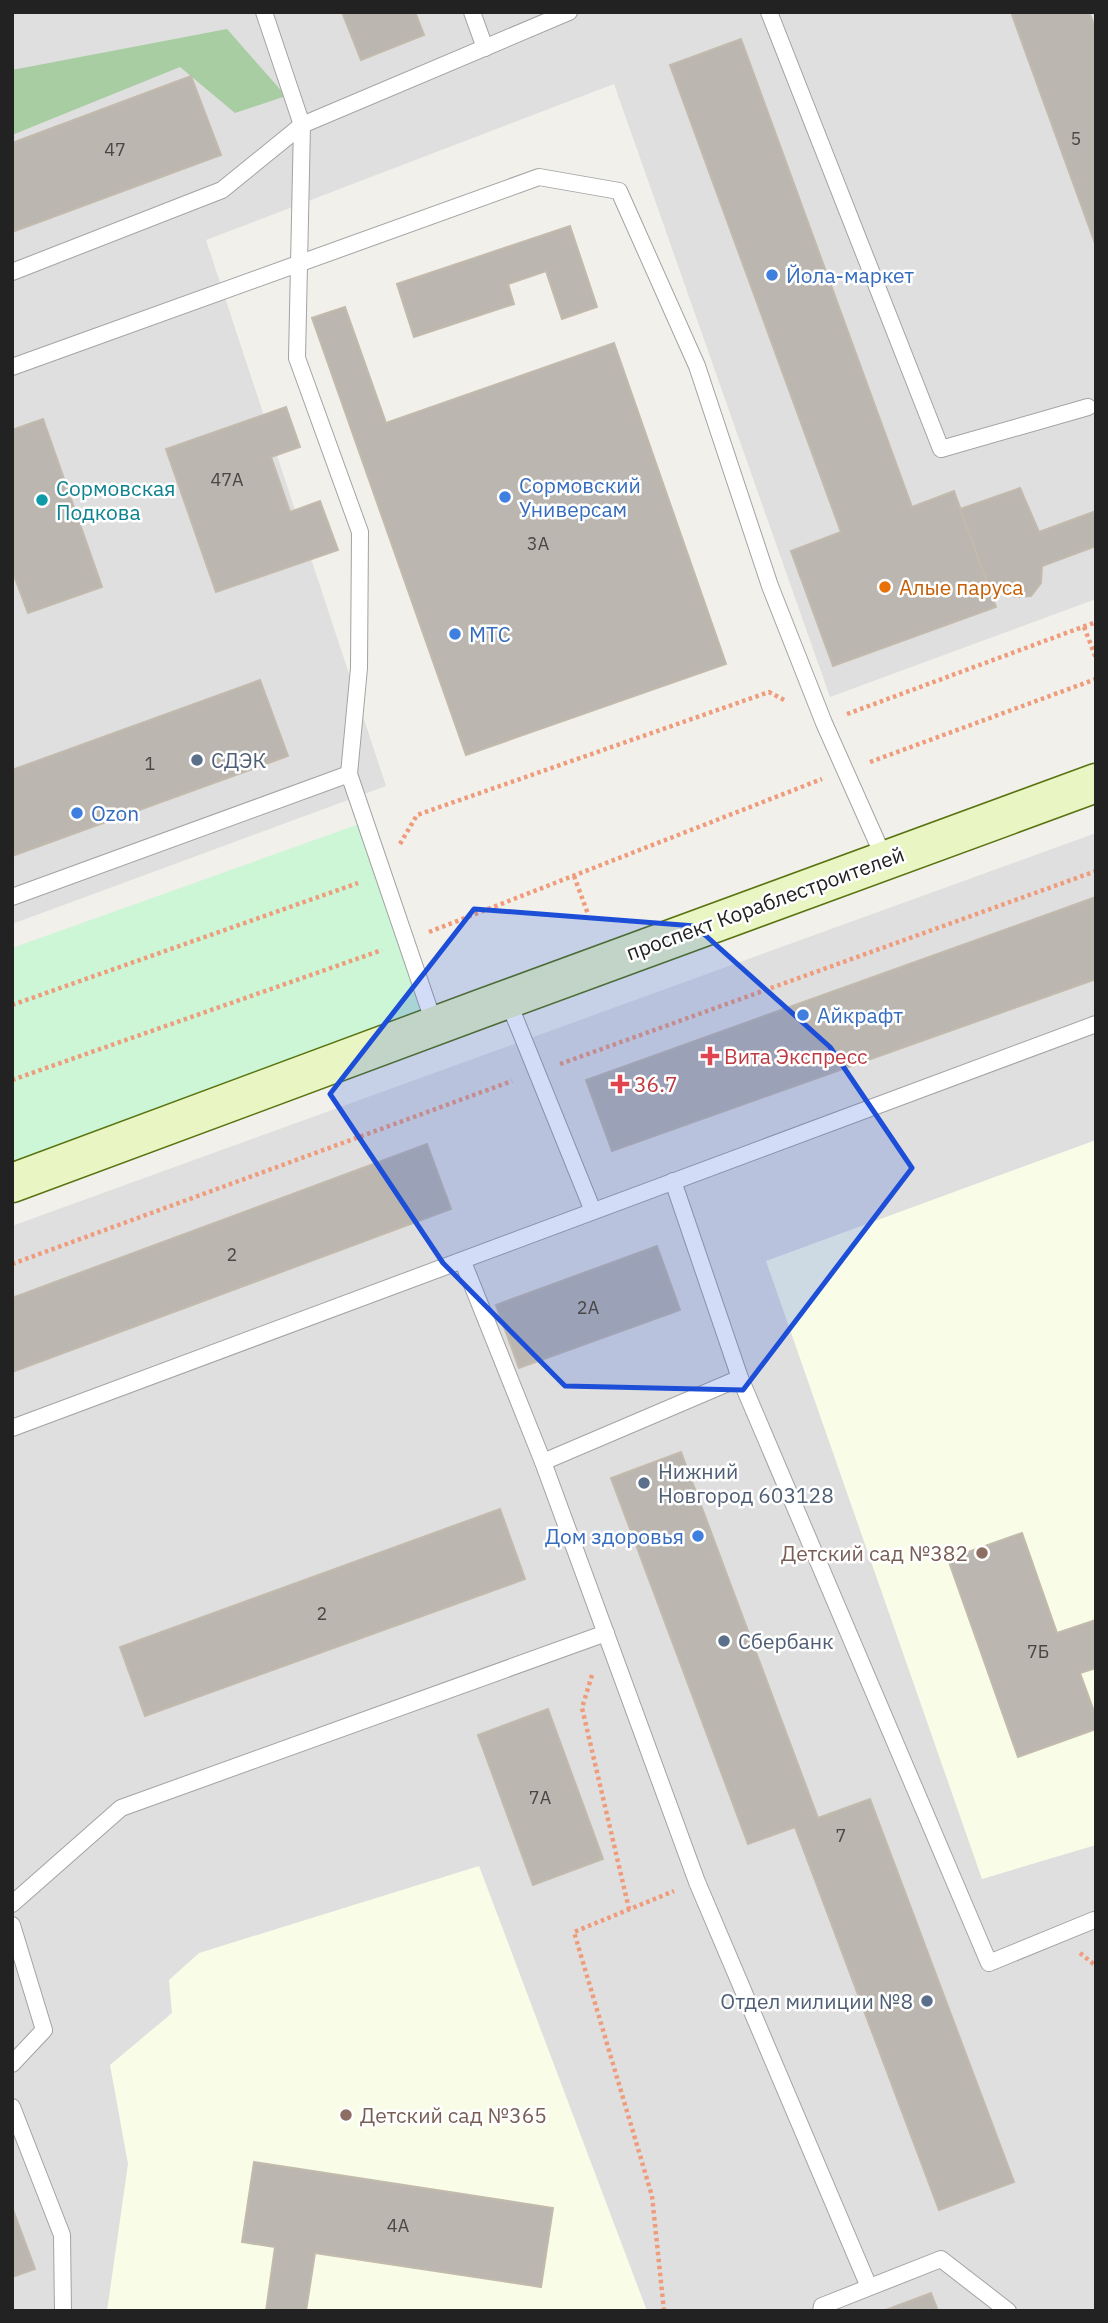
<svg xmlns="http://www.w3.org/2000/svg" width="1108" height="2323" font-family="'IBM Plex Sans',sans-serif">
  <style>
    .residential { fill: #e0dfdf }
    .education { fill: #f9fde7 }
    .forest { fill: #a8cda2 }
    .park { fill: #ccf6d6 }
    .building { fill: #bbb6af; stroke: #c2baad; stroke-width: 2 }
    .lines { fill: none; stroke-linecap: round; stroke-linejoin: round }
    .lane-casing { stroke: #a3a3a3; stroke-width: 18 }
    .secondary-casing { stroke: #58730f; stroke-width: 41 }
    .path { stroke: #ef9c7d; stroke-width: 4.5; stroke-dasharray: 3.5 3.5; stroke-linecap: butt }
    .lane { stroke: #fff; stroke-width: 16 }
    .secondary { stroke: #eaf5c4; stroke-width: 38 }
    .marked { fill: #1d4ed8; fill-opacity: 0.2; stroke: #1d4ed8; stroke-width: 5; stroke-linejoin: round }
    .shop-dot { fill: #3f7fe0; stroke: #fff; stroke-width: 2.5 }
    .culture-dot { fill: #0f9aa8; stroke: #fff; stroke-width: 2.5 }
    .food-dot { fill: #e8710a; stroke: #fff; stroke-width: 2.5 }
    .service-dot { fill: #5c6f8a; stroke: #fff; stroke-width: 2.5 }
    .health-dot { fill: #e0444e; stroke: #fff; stroke-width: 2.5 }
    .education-dot { fill: #8d6e63; stroke: #fff; stroke-width: 2.5 }
    .labels { text-anchor: middle; dominant-baseline: central; stroke-width: 5; stroke-linejoin: round; paint-order: stroke }
    .number-label { font-size: 18px; fill: #484745 }
    .shop-label { font-size: 21px; fill: #366cbe; stroke: #fff; text-anchor: start }
    .culture-label { font-size: 21px; fill: #0d838f; stroke: #fff; text-anchor: start }
    .food-label { font-size: 21px; fill: #c56008; stroke: #fff; text-anchor: start }
    .service-label { font-size: 21px; fill: #4e5e75; stroke: #fff; text-anchor: start }
    .street-label { font-size: 21px; fill: #222; stroke: #fff }
    .health-label { font-size: 21px; fill: #be3a42; stroke: #fff; text-anchor: start }
    .education-label { font-size: 21px; fill: #785e54; stroke: #fff; text-anchor: end }
  </style>
  <rect width="100%" height="100%" fill="#f1f0ea"/>
  <g class="residential">
    <path d="M12 12H1096V599L830 697 614 84 206 240 386 786 12 924Z"/>
    <path d="M1096 833V2311H12V1226Z"/>
  </g>
  <g class="education">
    <path d="M1096 1140V1845L982 1879 766 1261Z"/>
    <path d="M479 1866 647 2311H107L128 2164 110 2065 172 2013 169 1980 199 1953Z"/>
  </g>
  <path class="forest" d="M227 29 286 96 235 113 180 67 12 135V70Z"/>
  <path class="park" d="M365 822 435 1026 12 1183V948Z"/>
  <g class="building">
    <path d="M342 12H415L424 35 361 60Z"/>
    <path d="M1011 12H1089L1096 30V246Z"/>
    <path d="M741 39 912 507 954 491 996 607 833 666 791 551 841 532 670 65Z"/>
    <path d="M191 76 221 155 12 232V143Z"/>
    <path d="M570 226 597 307 562 319 546 271 508 284 514 304 414 337 397 284Z"/>
    <path d="M345 307 386 423 614 343 726 664 466 755 312 318Z"/>
    <path d="M286 407 300 447 271 457 290 512 320 501 338 550 216 592 166 449Z"/>
    <path d="M43 419 102 587 28 613 12 570V430Z"/>
    <path d="M1020 488 1039 532 1096 511V546L1042 566 1041 583 1031 596 1015 597 1006 590 991 592 960 509Z"/>
    <path d="M260 680 288 756 12 856V770Z"/>
    <path d="M1096 897V979L612 1151 586 1080Z"/>
    <path d="M427 1144 451 1209 12 1372V1298Z"/>
    <path d="M657 1246 680 1310 519 1368 496 1305Z"/>
    <path d="M681 1452 818 1818 870 1799 1014 2182 939 2210 795 1827 748 1844 611 1478Z"/>
    <path d="M500 1509 525 1579 145 1716 120 1647Z"/>
    <path d="M1022 1533 1057 1633 1096 1620V1668L1080 1673 1096 1717V1729L1018 1757 948 1559Z"/>
    <path d="M548 1709 603 1859 533 1885 478 1735Z"/>
    <path d="M254 2162 553 2208 541 2287 315 2253 306 2311H266L275 2247 242 2242Z"/>
    <path d="M12 2207 35 2269 12 2277Z"/>
    <path d="M931 2293 938 2311H883Z"/>
  </g>
  <g class="lines">
    <g class="lane-casing">
      <g id="lane">
        <path d="M264 12 302 125 297 358 360 532 359 668 349 774 435 1026"/>
        <path d="M472 12 485 48"/>
        <path d="M769 12 941 449 1088 407"/>
        <path d="M12 272 222 190 302 125 569 12"/>
        <path d="M12 367 539 177 619 191 697 366 770 586 824 723 885 860"/>
        <path d="M12 897 349 774"/>
        <path d="M508 1001 593 1211"/>
        <path d="M463 1262 543 1462 740 1378 673 1181"/>
        <path d="M740 1378 989 1963 1094 1920"/>
        <path d="M12 1428 1096 1024"/>
        <path d="M543 1462 697 1882 869 2287"/>
        <path d="M12 1904 121 1808 606 1633"/>
        <path d="M12 1925 44 2030 12 2064"/>
        <path d="M12 2107 62 2235 63 2311"/>
        <path d="M821 2311 822 2306 941 2259 1008 2311"/>
      </g>
    </g>
    <g class="secondary-casing">
      <path id="secondary" d="M12 1183C373 1049 734 914 1096 783"/>
    </g>
    <g class="path">
      <path d="M1084 627 1096 658"/>
      <path d="M847 714 1096 622"/>
      <path d="M870 762 1096 679"/>
      <path d="M400 844 417 815 769 692 786 701"/>
      <path d="M574 876 588 914"/>
      <path d="M429 932 822 779"/>
      <path d="M12 1005 358 883"/>
      <path d="M560 1064 1096 871"/>
      <path d="M12 1080 382 950"/>
      <path d="M12 1264 512 1081"/>
      <path d="M592 1675 582 1708 629 1909"/>
      <path d="M1080 1953 1096 1966"/>
      <path d="M664 2311 652 2196 574 1932 674 1891"/>
    </g>
    <use href="#lane" class="lane"/>
    <use href="#secondary" class="secondary"/>
  </g>
  <path class="marked" d="M474 909 695 926 830 1047 912 1168 743 1390 565 1386 443 1263 330 1094Z"/>
  <g class="shop-dot">
    <circle cx="772" cy="275" r="7"/>
    <circle cx="505" cy="497" r="7"/>
    <circle cx="455" cy="634" r="7"/>
    <circle cx="77" cy="813" r="7"/>
    <circle cx="803" cy="1015" r="7"/>
    <circle cx="698" cy="1536" r="7"/>
  </g>
  <circle class="culture-dot" cx="42" cy="500" r="7"/>
  <circle class="food-dot" cx="885" cy="587" r="7"/>
  <g class="service-dot">
    <circle cx="197" cy="760" r="7"/>
    <circle cx="644" cy="1483" r="7"/>
    <circle cx="724" cy="1641" r="7"/>
    <circle cx="927" cy="2001" r="7"/>
  </g>
  <g class="health-dot">
    <path d="M706.5 1045.5h7v7h7v7h-7v7h-7v-7h-7v-7h7z"/>
    <path d="M616.5 1073.5h7v7h7v7h-7v7h-7v-7h-7v-7h7z"/>
  </g>
  <g class="education-dot">
    <circle cx="982" cy="1553" r="7"/>
    <circle cx="346" cy="2115" r="7"/>
  </g>
  <g class="labels">
    <g class="number-label">
      <text x="1076" y="138">5</text>
      <text x="115" y="149">47</text>
      <text x="227" y="479">47А</text>
      <text x="538" y="543">3А</text>
      <text x="150" y="763">1</text>
      <text x="232" y="1254">2</text>
      <text x="588" y="1307">2А</text>
      <text x="322" y="1613">2</text>
      <text x="1038" y="1651">7Б</text>
      <text x="540" y="1797">7А</text>
      <text x="841" y="1835">7</text>
      <text x="398" y="2225">4А</text>
    </g>
    <g class="shop-label">
      <text x="786" y="275">Йола-маркет</text>
      <text x="519" y="485">Сормовский<tspan x="519" dy="24">Универсам</tspan></text>
      <text x="469" y="634">МТС</text>
      <text x="91" y="813">Ozon</text>
      <text x="817" y="1015">Айкрафт</text>
      <text x="684" y="1536" text-anchor="end">Дом здоровья</text>
    </g>
    <g class="culture-label">
      <text x="56" y="488">Сормовская<tspan x="56" dy="24">Подкова</tspan></text>
    </g>
    <g class="food-label">
      <text x="899" y="587">Алые паруса</text>
    </g>
    <g class="service-label">
      <text x="211" y="760">СДЭК</text>
      <text x="658" y="1471">Нижний<tspan x="658" dy="24">Новгород 603128</tspan></text>
      <text x="738" y="1641">Сбербанк</text>
      <text x="913" y="2001" text-anchor="end">Отдел милиции №8</text>
    </g>
    <g class="street-label">
      <text transform="translate(765 903) rotate(-20)">проспект Кораблестроителей</text>
    </g>
    <g class="health-label">
      <text x="724" y="1056">Вита Экспресс</text>
      <text x="634" y="1084">36.7</text>
    </g>
    <g class="education-label">
      <text x="968" y="1553">Детский сад №382</text>
      <text x="360" y="2115" text-anchor="start">Детский сад №365</text>
    </g>
  </g>
  <rect width="1108" height="2323" fill="none" stroke="#222222" stroke-width="28"/>
</svg>
